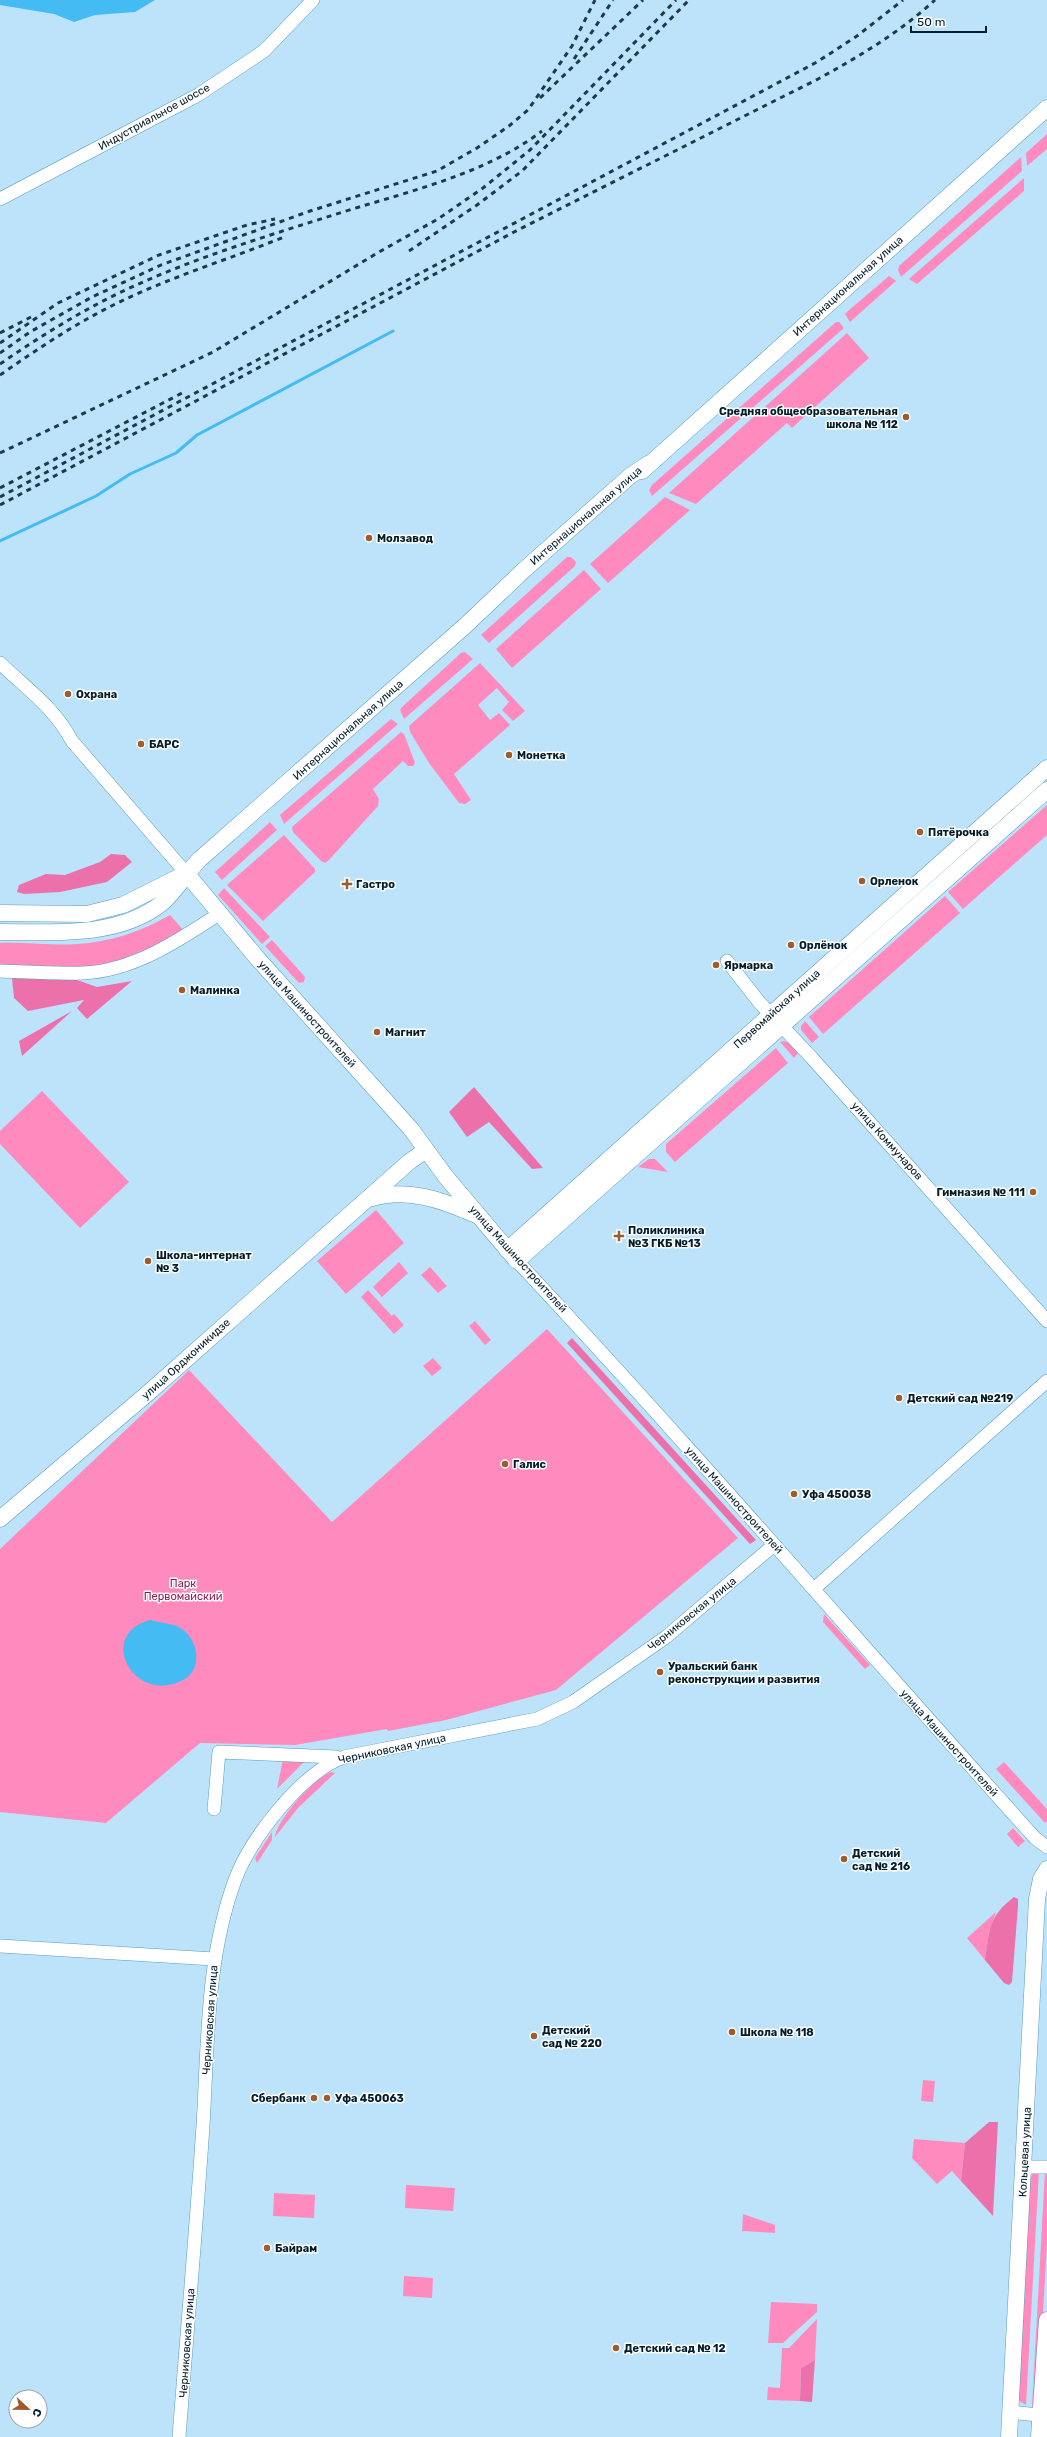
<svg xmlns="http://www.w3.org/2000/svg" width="1047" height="2437" font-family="Rubik,sans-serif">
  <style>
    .green { fill: #ff8bbe }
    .forest { fill: #ec71aa }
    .water { fill: #45bbf3 }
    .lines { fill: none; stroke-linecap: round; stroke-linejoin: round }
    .stream { stroke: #45bbf3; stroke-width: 3 }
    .minor-casing { stroke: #5a9cbe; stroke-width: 14 }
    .major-casing { stroke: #5a9cbe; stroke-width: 17 }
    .minor { stroke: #fff; stroke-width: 13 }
    .major { stroke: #fff; stroke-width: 16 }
    .rail { stroke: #1d3a49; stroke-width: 3; stroke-dasharray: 5 5; stroke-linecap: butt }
    .poi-dot { fill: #9e5b2b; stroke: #fefefe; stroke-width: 1.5 }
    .labels { text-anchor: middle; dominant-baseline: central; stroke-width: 3; stroke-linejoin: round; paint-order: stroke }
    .street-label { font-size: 11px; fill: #021d2b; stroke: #fefefe }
    .poi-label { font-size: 11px; font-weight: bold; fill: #021d2b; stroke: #fefefe; text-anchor: start }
    .park-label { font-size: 11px; fill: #8a1b57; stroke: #fefefe }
  </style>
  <rect width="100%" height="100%" fill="#bde3fa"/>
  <g class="green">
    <path d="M1047 134V149L1027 166 1026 153Z"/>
    <path d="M1021 157 1022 171 901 277 898 270 899 266Z"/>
    <path d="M1024 178V191L917 284 909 279Z"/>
    <path d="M889 276 896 281 850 322 845 314 848 311Z"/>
    <path d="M836 322H839L844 328 652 496 649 490 652 485Z"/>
    <path d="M847 333 869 358 792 428 787 423 696 504 669 493Z"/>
    <path d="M665 497 690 510 608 583 590 564Z"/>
    <path d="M567 557H571L576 562 575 566 489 643 481 635Z"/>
    <path d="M584 570 601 589 512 668 496 649Z"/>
    <path d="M465 652 473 659 404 719 400 710 402 707 461 653Z"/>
    <path d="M480 663 525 711 513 721 502 710 509 702 497 688 478 705 490 720 499 713 510 725 454 774 471 800 465 804 459 803 429 763 410 732 409 726Z"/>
    <path d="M391 719 398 724 284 824 280 815Z"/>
    <path d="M401 732 404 734 415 763 413 766H408L403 761 373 789 379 799 378 806 329 860 325 863 321 861 293 832 292 827Z"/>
    <path d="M1047 805V835L963 909 948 892Z"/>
    <path d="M270 822 277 830 222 880 215 872Z"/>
    <path d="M284 835 315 869V872L263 921 227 885Z"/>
    <path d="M224 888 270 937 262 944 218 895Z"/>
    <path d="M945 896 960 913 823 1034 809 1017Z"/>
    <path d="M170 915 184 931 136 957 95 967 0 968V943C25 942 52 946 77 944 109 942 141 932 170 915Z"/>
    <path d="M272 940 305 977 304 982 299 983 265 946Z"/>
    <path d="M805 1021 819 1037 812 1043 801 1030V1026Z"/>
    <path d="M784 1041 789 1043 798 1053 794 1058 780 1042Z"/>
    <path d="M776 1048 788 1063 675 1162 666 1152V1144Z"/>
    <path d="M42 1091 129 1182 80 1228 0 1144V1131Z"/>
    <path d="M649 1159H655L668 1172 638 1167Z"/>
    <path d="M376 1210 404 1243 346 1294 317 1261Z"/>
    <path d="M399 1262 408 1273 382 1297 373 1287Z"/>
    <path d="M430 1267 447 1286 438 1293 421 1275Z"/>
    <path d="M368 1290 392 1316 394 1314 404 1325 394 1334 361 1297Z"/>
    <path d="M475 1321 491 1340 485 1345 469 1326Z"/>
    <path d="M547 1329 738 1538 556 1690 446 1720 388 1731 387 1729 295 1745 200 1743 106 1823 0 1812V1549L189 1370 332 1522Z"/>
    <path d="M433 1358 442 1368 432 1376 423 1366Z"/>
    <path d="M824 1614 870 1665 865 1669 823 1622Z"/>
    <path d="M283 1759H307L277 1789Z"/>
    <path d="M1004 1762 1047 1809V1821L1045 1823 996 1769Z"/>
    <path d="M332 1772 335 1773 298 1808 275 1837C276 1821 315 1776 332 1772Z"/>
    <path d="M1013 1828 1025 1841 1018 1847 1007 1834Z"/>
    <path d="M272 1832V1840L257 1863 255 1858Z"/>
    <path d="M996 1912 989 1933 985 1960 967 1938Z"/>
    <path d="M923 2080 935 2081 933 2102 921 2101Z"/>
    <path d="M914 2139 965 2143 961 2181 952 2171 937 2184 912 2158Z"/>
    <path d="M1034 2171H1039L1026 2405 1018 2400 1030 2179Z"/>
    <path d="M1045 2171 1047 2172V2243L1038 2400 1032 2406Z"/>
    <path d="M406 2185 455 2188 453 2211 405 2208Z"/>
    <path d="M274 2193 315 2195 314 2218 273 2216Z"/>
    <path d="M743 2214 775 2225V2233L742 2231Z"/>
    <path d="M404 2276 433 2278 432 2298 403 2296Z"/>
    <path d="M771 2302 817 2304V2312L783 2343H768Z"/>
    <path d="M817 2319 815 2360 801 2368 800 2401 767 2400 768 2387 780 2388 782 2348H789Z"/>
  </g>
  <g class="forest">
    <path d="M111 854 125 855 132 862 107 882 60 892 24 894 17 892 19 885 46 874 65 875 100 862Z"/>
    <path d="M22 975 40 976 48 980 74 979 97 987 132 981 87 1019 77 1008 84 1000 28 1011 14 998 12 978Z"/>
    <path d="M72 1011 22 1056 19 1041Z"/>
    <path d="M474 1087 543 1168 532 1169 489 1122 467 1137 449 1112Z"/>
    <path d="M572 1338 756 1540 750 1544 567 1343Z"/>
    <path d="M1014 1897 1018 1899V1906L1012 1982 1009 1985 1004 1983 985 1960C990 1929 988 1917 1014 1897Z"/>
    <path d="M989 2122H998L993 2216 961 2181 965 2143Z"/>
    <path d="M815 2360 812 2402 800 2401 801 2368Z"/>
  </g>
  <g class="water">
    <path d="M0 0H155L135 12 95 15 74 22 54 14 0 5Z"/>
    <path d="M150 1620C160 1623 174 1623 182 1629 199 1641 203 1670 183 1680 135 1706 95 1635 150 1620Z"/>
  </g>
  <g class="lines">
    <path class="stream" d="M0 541 96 496 130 474 176 453 197 435 393 331"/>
    <g class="minor-casing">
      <g id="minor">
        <path d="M0 199 198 95 264 51 313 0"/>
        <path d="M0 663C28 690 53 706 72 741L186 873"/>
        <path d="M727 961 759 1002 812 1058 1047 1321"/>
        <path d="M0 971C27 972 55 974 83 973 133 971 178 941 219 914"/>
        <path d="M517 1261C694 1450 862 1646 1035 1838L1047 1847"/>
        <path d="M815 1588 1047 1381"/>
        <path d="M214 1809 219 1752 336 1757"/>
        <path d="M0 1946 214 1959"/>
        <path d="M1024 2167H1047"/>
        <path d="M1010 2412 1047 2416"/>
        <path d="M179 2437C187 2333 196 2230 203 2126 208 2044 206 1959 235 1880 250 1839 302 1772 344 1757L537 1719 573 1702 666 1637 774 1545"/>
      </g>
    </g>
    <g class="major-casing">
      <g id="major">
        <path d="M642 471 1047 108"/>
        <path d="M186 873 258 959 411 1129 446 1177 517 1261 1047 790"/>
        <path d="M0 913 87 914 123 905 179 877"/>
        <path d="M0 932C53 932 118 938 162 903 175 892 187 872 200 859L465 626 525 569 630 476 648 464"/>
        <path d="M372 1198C409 1188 442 1200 476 1215"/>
        <path d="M507 1250 1047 768"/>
        <path d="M0 1519 147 1394 409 1162 426 1150"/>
        <path d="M1009 2437 1037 1899 1041 1879 1047 1869"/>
        <path d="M1039 2437 1047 2320"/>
      </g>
    </g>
    <use href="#minor" class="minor"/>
    <use href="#major" class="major"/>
    <g class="rail">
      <path d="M574 59 613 0"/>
      <path d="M540 98 643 0"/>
      <path d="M409 251 477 205 522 171 689 0"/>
      <path d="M0 333 31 317"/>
      <path d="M0 343 58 303 159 255 247 225 275 219"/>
      <path d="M0 353 30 332 92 297 161 265 310 211 437 171 477 148 509 126 528 110 572 46 595 0"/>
      <path d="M0 364C38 338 76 314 117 294 183 262 254 240 324 218 396 194 480 178 542 131"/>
      <path d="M0 375C32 353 64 331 98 313 157 281 222 262 284 237"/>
      <path d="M0 453 213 352 379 252 438 219 483 188 530 150 676 0"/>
      <path d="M0 488 184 392"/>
      <path d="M0 497 817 62 857 36 903 0"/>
      <path d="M0 505 514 232 818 79C860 56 900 32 935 0"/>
    </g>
  </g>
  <g class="poi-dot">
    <circle cx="906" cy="417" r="4"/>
    <circle cx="369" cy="538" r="4"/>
    <circle cx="68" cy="694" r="4"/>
    <circle cx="141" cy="744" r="4"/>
    <circle cx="509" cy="755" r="4"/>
    <circle cx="920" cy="832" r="4"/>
    <circle cx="862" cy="881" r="4"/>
    <path d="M345 878h4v4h4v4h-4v4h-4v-4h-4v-4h4z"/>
    <circle cx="791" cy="945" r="4"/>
    <circle cx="716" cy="965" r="4"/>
    <circle cx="182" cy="990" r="4"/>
    <circle cx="377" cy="1032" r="4"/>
    <circle cx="1033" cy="1192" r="4"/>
    <path d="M617 1230h4v4h4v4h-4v4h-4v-4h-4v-4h4z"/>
    <circle cx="148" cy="1261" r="4"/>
    <circle cx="899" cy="1398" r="4"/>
    <circle cx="505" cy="1464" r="4"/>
    <circle cx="794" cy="1494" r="4"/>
    <circle cx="660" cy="1672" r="4"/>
    <circle cx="844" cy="1859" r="4"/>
    <circle cx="732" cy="2032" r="4"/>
    <circle cx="534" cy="2036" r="4"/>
    <circle cx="314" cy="2098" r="4"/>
    <circle cx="327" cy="2098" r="4"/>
    <circle cx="267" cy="2248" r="4"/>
    <circle cx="616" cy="2348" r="4"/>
  </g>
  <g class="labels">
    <g class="street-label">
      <text transform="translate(154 117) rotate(-29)">Индустриальное шоссе</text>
      <text transform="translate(848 286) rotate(-42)">Интернациональная улица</text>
      <text transform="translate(586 516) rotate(-41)">Интернациональная улица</text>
      <text transform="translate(348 730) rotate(-42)">Интернациональная улица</text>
      <text transform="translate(777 1009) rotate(-42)">Первомайская улица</text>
      <text transform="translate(307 1014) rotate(48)">улица Машиностроителей</text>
      <text transform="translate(887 1141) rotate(48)">улица Коммунаров</text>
      <text transform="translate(518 1259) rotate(48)">улица Машиностроителей</text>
      <text transform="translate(186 1359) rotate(-42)">улица Орджоникидзе</text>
      <text transform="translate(734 1500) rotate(48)">улица Машиностроителей</text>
      <text transform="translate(692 1614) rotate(-39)">Черниковская улица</text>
      <text transform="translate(949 1743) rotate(48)">улица Машиностроителей</text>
      <text transform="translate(392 1749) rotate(-12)">Черниковская улица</text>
      <text transform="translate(210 2020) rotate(-86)">Черниковская улица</text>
      <text transform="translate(1025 2152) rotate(-87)">Кольцевая улица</text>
      <text transform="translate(187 2343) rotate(-86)">Черниковская улица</text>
    </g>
    <g class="poi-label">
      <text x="898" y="411" text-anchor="end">Средняя общеобразовательная<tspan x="898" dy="13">школа № 112</tspan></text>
      <text x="377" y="538">Молзавод</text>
      <text x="76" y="694">Охрана</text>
      <text x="149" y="744">БАРС</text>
      <text x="517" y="755">Монетка</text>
      <text x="928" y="832">Пятёрочка</text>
      <text x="870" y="881">Орленок</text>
      <text x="356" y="884">Гастро</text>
      <text x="799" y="945">Орлёнок</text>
      <text x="724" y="965">Ярмарка</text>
      <text x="190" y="990">Малинка</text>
      <text x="385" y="1032">Магнит</text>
      <text x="1025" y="1192" text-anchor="end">Гимназия № 111</text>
      <text x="628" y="1230">Поликлиника<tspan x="628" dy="13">№3 ГКБ №13</tspan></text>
      <text x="156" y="1255">Школа-интернат<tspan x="156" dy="13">№ 3</tspan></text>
      <text x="907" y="1398">Детский сад №219</text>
      <text x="513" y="1464">Галис</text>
      <text x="802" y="1494">Уфа 450038</text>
      <text x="668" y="1666">Уральский банк<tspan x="668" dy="13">реконструкции и развития</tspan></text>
      <text x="852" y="1853">Детский<tspan x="852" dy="13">сад № 216</tspan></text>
      <text x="542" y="2030">Детский<tspan x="542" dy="13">сад № 220</tspan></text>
      <text x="740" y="2032">Школа № 118</text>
      <text x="306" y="2098" text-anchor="end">Сбербанк</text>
      <text x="335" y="2098">Уфа 450063</text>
      <text x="275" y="2248">Байрам</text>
      <text x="624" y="2348">Детский сад № 12</text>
    </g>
    <g class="park-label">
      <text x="183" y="1583">Парк<tspan x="183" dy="13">Первомайский</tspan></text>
    </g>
  </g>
  <g transform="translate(28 2409) rotate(112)"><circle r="19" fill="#fefefe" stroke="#99a4aa"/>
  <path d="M0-3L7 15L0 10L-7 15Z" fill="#9e5b2b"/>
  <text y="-6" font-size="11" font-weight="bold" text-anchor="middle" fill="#021d2b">С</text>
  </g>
  <path d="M911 26v6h75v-6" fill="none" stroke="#021d2b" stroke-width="2"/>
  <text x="917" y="26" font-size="12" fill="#021d2b" stroke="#fefefe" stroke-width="3" paint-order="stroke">50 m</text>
</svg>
